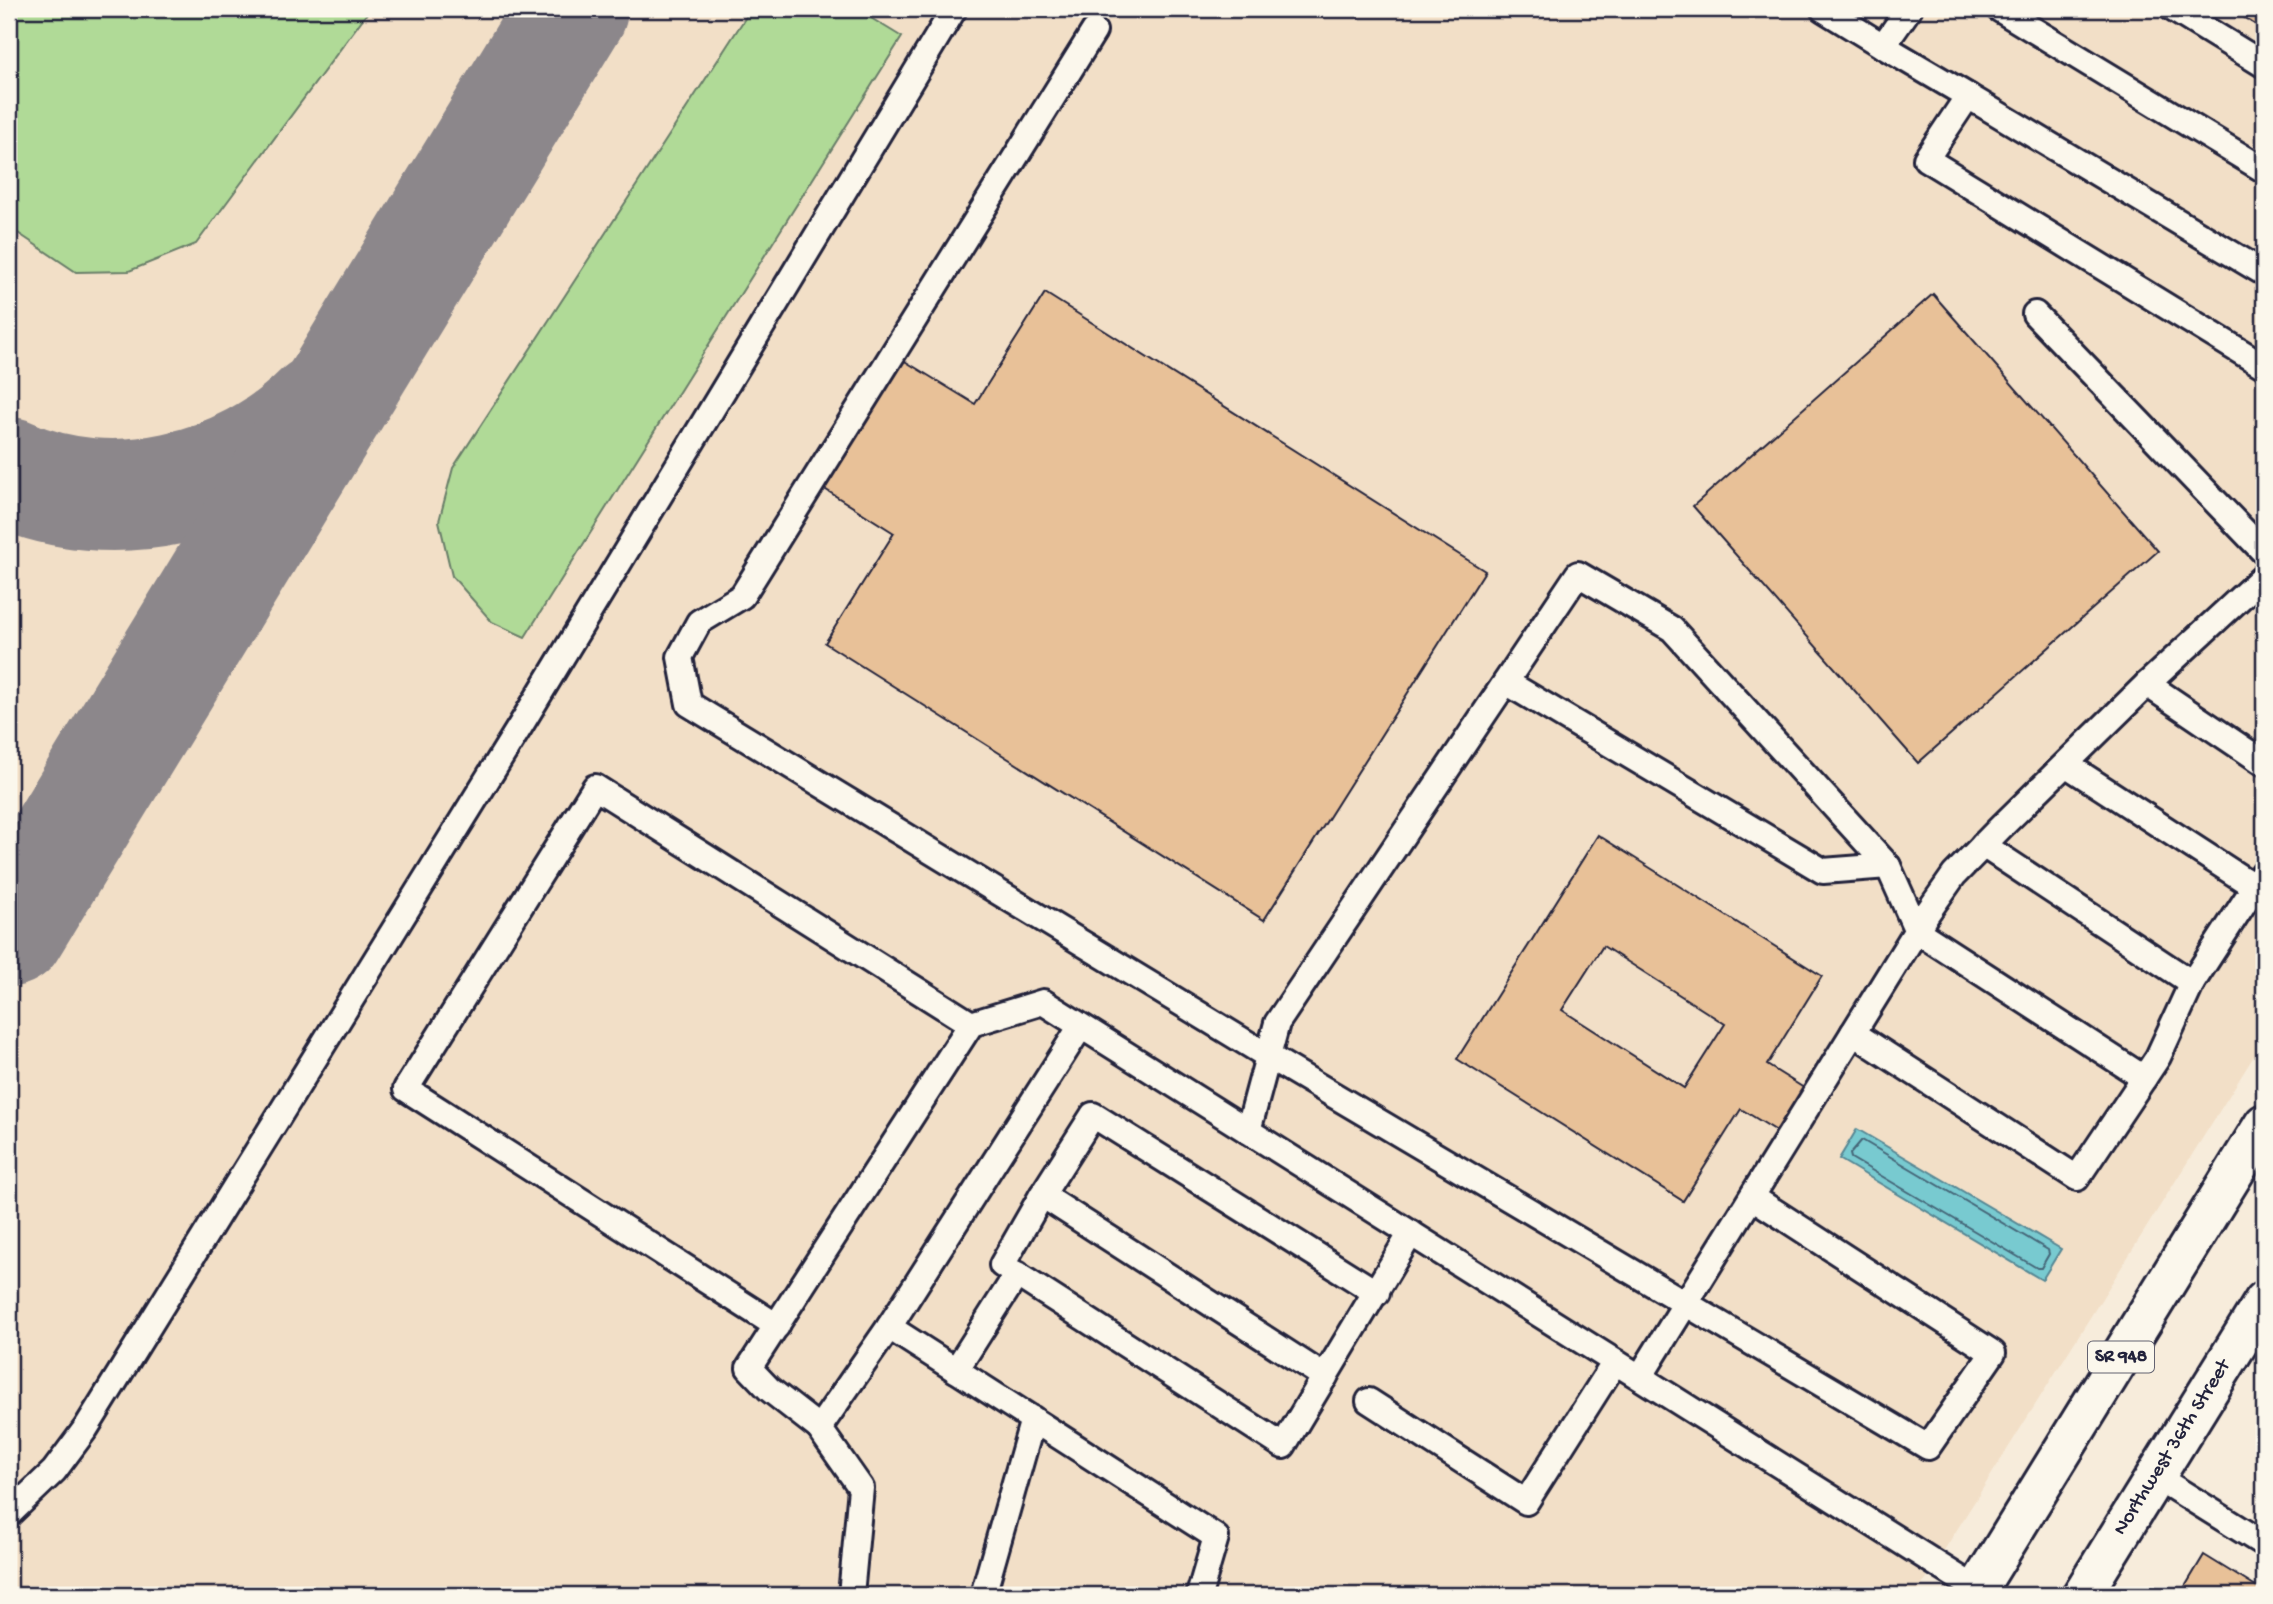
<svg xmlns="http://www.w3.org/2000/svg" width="2273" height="1604" font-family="'Gochi Hand',sans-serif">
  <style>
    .built { fill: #f2dfc7 }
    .green { fill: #b0da97; stroke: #697e69; stroke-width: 2 }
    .water { fill: #78cad0; stroke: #568794; stroke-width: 2 }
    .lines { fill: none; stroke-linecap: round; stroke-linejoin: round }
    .shore { stroke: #446577; stroke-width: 2 }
    .taxiway { stroke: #8c878b; stroke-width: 112 }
    .building { fill: #e8c198; stroke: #22223b; stroke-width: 2; fill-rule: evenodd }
    .lane-casing { stroke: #22223b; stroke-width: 30 }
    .primary-casing { stroke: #22223b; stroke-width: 44 }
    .lane { stroke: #fbf7ec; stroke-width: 24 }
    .primary { stroke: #fbf7ec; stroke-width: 38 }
    .labels { text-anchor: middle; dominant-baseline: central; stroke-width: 5; stroke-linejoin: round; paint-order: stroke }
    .shield { fill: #fbf7ec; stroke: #636270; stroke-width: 2 }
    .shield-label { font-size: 19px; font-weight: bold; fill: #22223b }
    .street-label { font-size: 21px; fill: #22223b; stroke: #fbf7ec }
  </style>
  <rect width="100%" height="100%" fill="#f7ecdb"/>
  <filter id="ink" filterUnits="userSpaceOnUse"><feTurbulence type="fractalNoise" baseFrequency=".0143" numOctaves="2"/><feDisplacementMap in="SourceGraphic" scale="14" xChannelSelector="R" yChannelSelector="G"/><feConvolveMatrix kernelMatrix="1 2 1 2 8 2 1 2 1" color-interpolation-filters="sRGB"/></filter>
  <g filter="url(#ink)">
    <path class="built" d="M9 9H2264V1040L1916 1595H9Z"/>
    <g class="green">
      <path d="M9 9H370L196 244 129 271 76 272 9 227Z"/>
      <path d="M751 9H856L902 37 525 637 492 622 452 576 439 521 453 468Z"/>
    </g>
    <path class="water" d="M1857 1129 2061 1249 2042 1280 1839 1159Z"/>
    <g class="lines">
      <path class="shore" d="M1862 1140 2048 1250 2049 1254 2041 1268H2037L1851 1158 1850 1154Z"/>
      <g class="taxiway">
        <path d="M9 473C110 520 243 488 320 410"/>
        <path d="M9 931 572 9"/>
      </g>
    </g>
    <g class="building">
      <path d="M2230 9H2264V30Z"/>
      <path d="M1045 293 1485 571 1264 920 825 643 894 533 823 488 903 360 975 404Z"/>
      <path d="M1933 294 2158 551 1918 763 1693 506Z"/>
      <path d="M1598 835 1822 976 1767 1065 1820 1098 1793 1141 1741 1109 1683 1201 1457 1059ZM1603 946 1725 1024 1684 1088 1562 1010Z"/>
      <path d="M2204 1555 2264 1592V1595H2180Z"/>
    </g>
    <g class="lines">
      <g class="lane-casing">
        <g id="lane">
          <path d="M1823 9 1883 46"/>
          <path d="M1909 9 1883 46 1968 96"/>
          <path d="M1999 9 2264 170"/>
          <path d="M2173 9 2264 65"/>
          <path d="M1094 31 742 596 699 622 680 657 689 704 1268 1056 1928 1447 1993 1353 1752 1197"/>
          <path d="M2264 273 1968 96 1926 159 2264 366"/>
          <path d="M2035 314 2264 552"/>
          <path d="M1506 682 1823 871 1888 866"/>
          <path d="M2147 684 2264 763"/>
          <path d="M2067 765 2255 887"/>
          <path d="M1983 845 2192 983 2264 872"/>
          <path d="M1081 1026 889 1327 819 1428 769 1389 749 1368 971 1024 1043 1002 1978 1590"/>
          <path d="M1853 1033 2077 1178 2158 1057 2192 983"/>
          <path d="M1248 1131 1277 1023 1578 574 1672 629 1888 866 1917 931 2144 1078"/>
          <path d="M1042 1195 1002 1265 1283 1446 1411 1233"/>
          <path d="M777 1326 406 1089 595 787 971 1024"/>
          <path d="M889 1327 1216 1537 1199 1595"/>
          <path d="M956 1370 1017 1274"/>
          <path d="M1325 1377 1042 1195 1093 1115 1377 1293"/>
          <path d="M1640 1377 1928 912 1954 875 2001 827 2147 684 2264 576"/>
          <path d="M1369 1401 1526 1502 1615 1362"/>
          <path d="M819 1428 861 1488 851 1595"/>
          <path d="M2155 1476 2264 1544"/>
          <path d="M9 1514 54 1471 86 1428 519 728 954 9"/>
          <path d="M983 1595 1033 1419"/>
        </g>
      </g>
      <g class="primary-casing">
        <g id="primary">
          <path d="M1974 1595 2264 1124"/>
          <path d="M2082 1595 2264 1301"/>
        </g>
      </g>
      <use href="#lane" class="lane"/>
      <use href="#primary" class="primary"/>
    </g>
  </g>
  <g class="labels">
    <rect class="shield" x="2088" y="1341.5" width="66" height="31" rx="5"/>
    <g class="shield-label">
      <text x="2121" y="1357">SR 948</text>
    </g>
    <g class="street-label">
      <text transform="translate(2173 1448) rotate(-58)">Northwest 36th Street</text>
    </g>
  </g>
  <rect width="2273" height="1604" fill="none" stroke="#fbf7ec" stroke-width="35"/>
  <rect x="18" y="18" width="2238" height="1569" fill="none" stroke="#22223b" stroke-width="2.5" filter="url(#ink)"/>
</svg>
